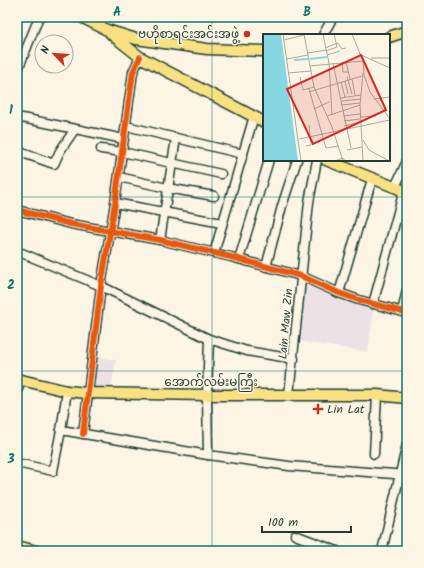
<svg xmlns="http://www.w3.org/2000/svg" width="424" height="568" font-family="Kalam,'Noto Sans Myanmar',sans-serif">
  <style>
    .built { fill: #ece2e6 }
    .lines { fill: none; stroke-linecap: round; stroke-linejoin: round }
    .minor-casing { stroke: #1f3d34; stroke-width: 11 }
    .major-casing { stroke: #1f3d34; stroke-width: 13 }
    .minor { stroke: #fcf5e5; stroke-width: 8 }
    .major { stroke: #f9e181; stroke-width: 10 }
    .cycleway-casing { stroke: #fcf5e5; stroke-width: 8 }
    .cycleway { stroke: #e8590c; stroke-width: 6 }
    .grid { fill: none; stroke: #0f766e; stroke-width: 1; stroke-opacity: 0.55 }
    .poi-dot { fill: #c8321e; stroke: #fcf5e5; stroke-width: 1.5 }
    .labels { text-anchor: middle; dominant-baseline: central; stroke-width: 3; stroke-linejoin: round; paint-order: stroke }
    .poi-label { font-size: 12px; fill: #1f3d34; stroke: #fcf5e5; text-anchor: end }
    .street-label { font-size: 12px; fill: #1f3d34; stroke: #fcf5e5 }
    .inset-river { fill: none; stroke: #87d7e3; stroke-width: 2 }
    .inset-road { fill: none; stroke: #a4ab9e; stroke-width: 1 }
    .view { fill: #d62828; fill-opacity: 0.15; stroke: #d62828; stroke-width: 2 }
    .inset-edge { fill: none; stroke: #1f3d34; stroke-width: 2 }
    .neatline { fill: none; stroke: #0f766e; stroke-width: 1.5 }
    .grid-label { font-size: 13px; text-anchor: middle; font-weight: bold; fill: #0f766e }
  </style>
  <rect width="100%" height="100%" fill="#fcf5e5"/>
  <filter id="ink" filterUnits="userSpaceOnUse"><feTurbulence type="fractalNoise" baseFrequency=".025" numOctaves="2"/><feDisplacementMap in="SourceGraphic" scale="8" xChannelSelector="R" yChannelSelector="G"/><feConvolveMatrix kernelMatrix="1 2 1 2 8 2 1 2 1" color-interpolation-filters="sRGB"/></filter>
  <g filter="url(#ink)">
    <g class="built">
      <path d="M302 285 374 306 368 352 298 341Z"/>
      <path d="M94 356 116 360 111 388 91 387Z"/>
    </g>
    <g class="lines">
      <g class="minor-casing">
        <g id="minor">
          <path d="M323 35 333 17"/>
          <path d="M17 72 39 17"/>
          <path d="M17 117 124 139"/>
          <path d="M126 126 243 154"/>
          <path d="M101 149 122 152 221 174"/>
          <path d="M17 151 54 164 60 151 75 129"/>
          <path d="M119 177 167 188 214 196"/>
          <path d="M395 187 407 161"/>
          <path d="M115 203 222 223"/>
          <path d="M17 210 71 224 160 240 231 257 301 276 339 293 359 300 407 313"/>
          <path d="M160 240 176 138"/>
          <path d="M17 251 101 286 209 339 247 351 294 359"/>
          <path d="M214 253 254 116"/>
          <path d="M239 259 269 160"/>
          <path d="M266 267 282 206 297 160"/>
          <path d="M339 293 372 179"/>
          <path d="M373 304 404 190"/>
          <path d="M402 312 407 290"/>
          <path d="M17 395 20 380"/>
          <path d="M289 395 309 202 317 160"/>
          <path d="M61 430 208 455 289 466 407 475"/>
          <path d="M83 434 101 286 115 203 133 72 140 57"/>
          <path d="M374 454 377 395"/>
          <path d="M208 455 207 395 209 339"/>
          <path d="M17 463 53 471 61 430 67 391"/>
          <path d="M295 535 337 551"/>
          <path d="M382 551 407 444"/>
        </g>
      </g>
      <g class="major-casing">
        <g id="major">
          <path d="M81 17 107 30 136 39 207 49 264 51"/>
          <path d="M111 34 140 57 264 122"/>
          <path d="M389 37 407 31"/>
          <path d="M326 160 407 192"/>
          <path d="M17 379 67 391 87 393 207 395H377L407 398"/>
          <path d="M17 546 36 551"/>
        </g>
      </g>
      <use href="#minor" class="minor"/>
      <use href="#major" class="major"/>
      <g class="cycleway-casing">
        <g id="cycleway">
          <path d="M17 210 71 224 160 240 231 257 301 276 339 293 359 300 407 313"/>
          <path d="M83 434 101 286 115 203 133 72 140 57"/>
        </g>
      </g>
      <use href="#cycleway" class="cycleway"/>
    </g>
  </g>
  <path class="grid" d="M212 17V551M17 197H407M17 371H407"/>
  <g class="poi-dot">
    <circle cx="247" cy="34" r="4"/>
    <path d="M316 403h4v4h4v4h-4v4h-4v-4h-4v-4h4z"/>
  </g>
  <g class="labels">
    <g class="poi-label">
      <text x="239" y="34">ဗဟိုစာရင်းအင်းအဖွဲ့</text>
      <text x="327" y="409" text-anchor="start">Lin Lat</text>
    </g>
    <g class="street-label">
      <text transform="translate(286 324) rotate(-85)">Lain Maw Zin</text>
      <text x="211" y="382">အောက်လမ်းမကြီး</text>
    </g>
  </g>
  <g transform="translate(263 34)">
    <rect width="127" height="127" fill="#fcf5e5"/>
    <path d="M0 0H18L35 127H0Z" fill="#87d7e3"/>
    <path class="inset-river" d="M47 25 64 23M31 26 45 25"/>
    <path class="inset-road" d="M20 0 38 127M41 0 51 53 69 93 80 127M60 0 66 29 69 81M89 0 100 27 101 41 107 58 127 85M21 6 45 0M62 14 75 9 79 15 83 14M63 17 74 13 71 0M45 19 63 16M64 21 77 17M98 21 127 34M108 24H127M24 25 45 21M79 28 80 38H85M83 28 87 45M70 29 88 114M47 32 100 27M25 39 48 37M100 39 97 71 100 127M37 43 40 56 51 53M84 43 89 60M89 45 92 61M82 47 85 60M78 48 82 63M46 55 63 114 76 112M46 58 99 42M78 64 98 61M111 65 127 63M79 67 98 65M79 71 97 69M51 75 66 68M64 82 97 71M80 82 97 80M98 83 113 82M81 87 97 85M81 92 98 88M36 105 127 86M100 106 106 116 126 127M43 112 48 111 46 91M84 116 99 113M72 127 80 124 82 127"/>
    <path class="view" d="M98 21 123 76 50 110 24 55Z"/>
    <rect width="127" height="127" class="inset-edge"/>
  </g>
  <rect width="424" height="568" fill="none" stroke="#fcf5e5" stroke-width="44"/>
  <g transform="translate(54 54) rotate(295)"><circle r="19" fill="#fcf5e5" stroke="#a4ab9e"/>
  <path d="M0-3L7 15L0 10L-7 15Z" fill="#c8321e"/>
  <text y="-6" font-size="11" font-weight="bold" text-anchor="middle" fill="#1f3d34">N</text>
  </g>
  <path d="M262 526v6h89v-6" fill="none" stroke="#1f3d34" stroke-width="2"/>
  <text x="268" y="526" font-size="12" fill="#1f3d34" stroke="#fcf5e5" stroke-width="3" paint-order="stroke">100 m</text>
  <rect x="22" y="22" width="380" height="524" class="neatline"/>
  <g class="grid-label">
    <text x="117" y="16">A</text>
    <text x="307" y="16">B</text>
    <text x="11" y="114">1</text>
    <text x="11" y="289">2</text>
    <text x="11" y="463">3</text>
  </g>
</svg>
